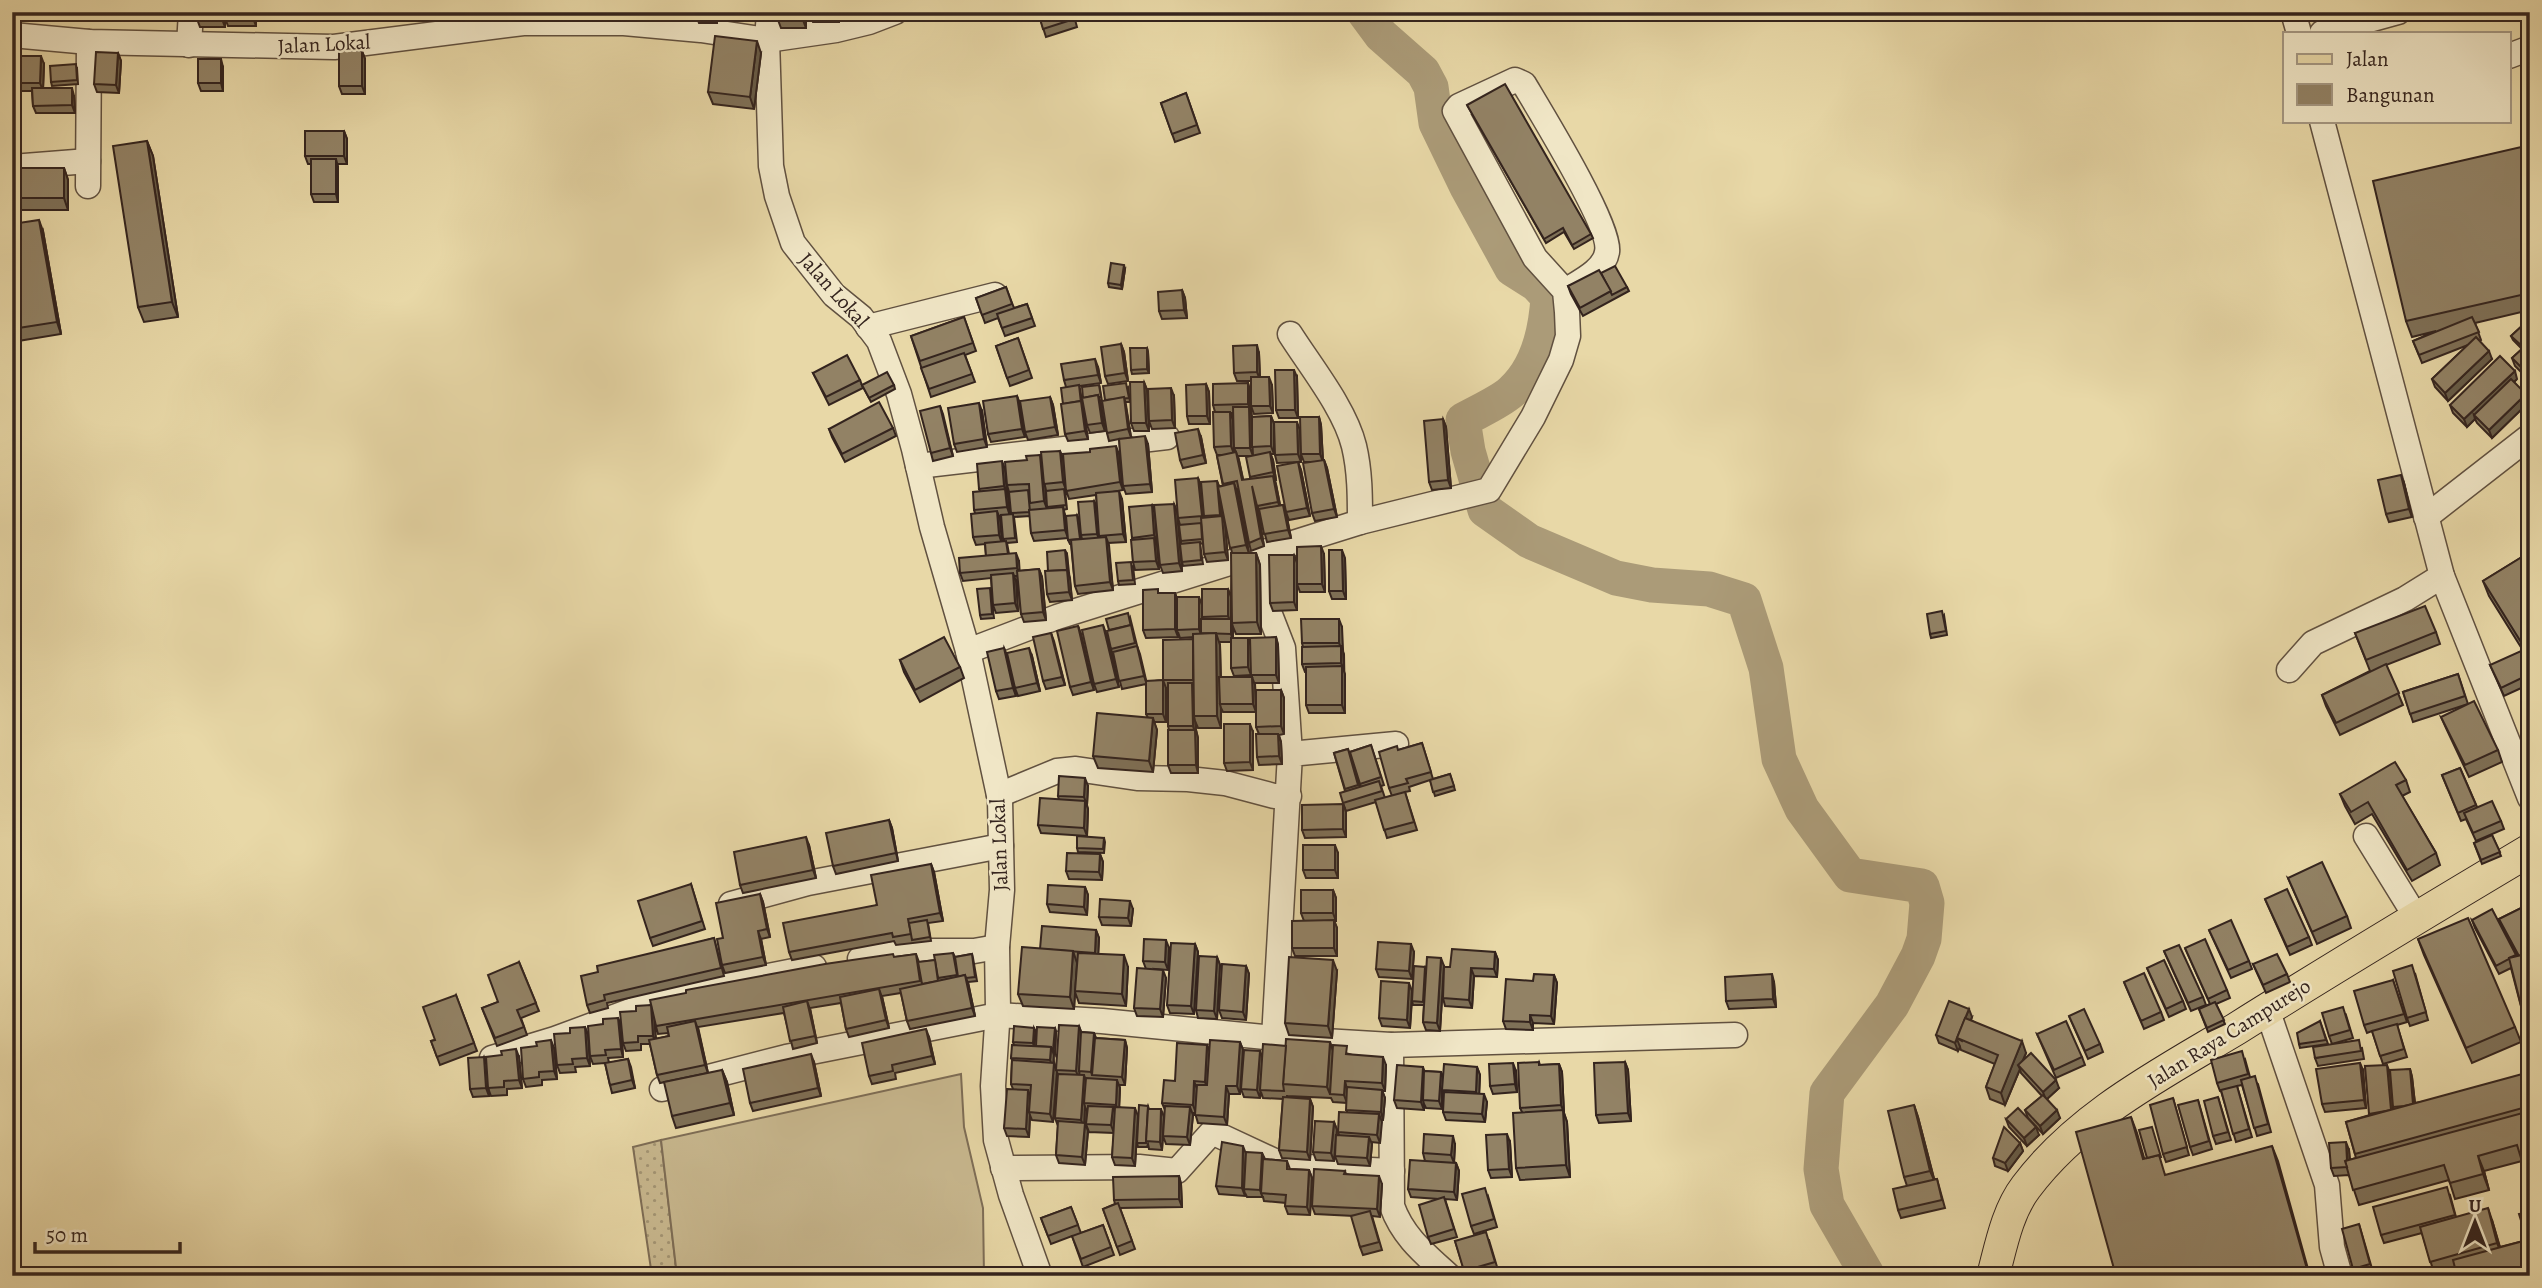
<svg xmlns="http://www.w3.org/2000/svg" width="2542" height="1288" font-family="Alegreya,serif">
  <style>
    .grass { fill: url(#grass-dots); stroke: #7e6e57; stroke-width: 2 }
    .garden { fill: #c9b990; stroke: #7e6e57; stroke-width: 2 }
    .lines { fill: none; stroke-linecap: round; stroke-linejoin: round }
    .river { stroke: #ab9b78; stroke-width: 35 }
    .minor-casing { stroke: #615140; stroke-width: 27 }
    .major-casing { stroke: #34241e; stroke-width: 34 }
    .minor { stroke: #f0e6c6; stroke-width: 24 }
    .major { stroke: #e8d8a7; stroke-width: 32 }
    .wall { fill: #7e7057; stroke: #34241e; stroke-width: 2; fill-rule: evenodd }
    .shaded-wall { fill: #665b47; stroke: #34241e; stroke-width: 2 }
    .building { fill: #928265; stroke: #34241e; stroke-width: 2 }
    .labels { text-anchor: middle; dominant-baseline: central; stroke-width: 5; stroke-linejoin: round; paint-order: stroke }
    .street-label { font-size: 21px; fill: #34241e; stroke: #f0e6c6 }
  </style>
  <defs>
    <pattern id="grass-dots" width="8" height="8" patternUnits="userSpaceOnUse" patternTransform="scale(1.75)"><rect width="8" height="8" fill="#c9b990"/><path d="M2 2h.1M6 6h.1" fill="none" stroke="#a49675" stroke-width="1.8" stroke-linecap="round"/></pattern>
  </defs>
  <rect width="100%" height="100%" fill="#e8d8a7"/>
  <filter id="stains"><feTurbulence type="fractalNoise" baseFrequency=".00286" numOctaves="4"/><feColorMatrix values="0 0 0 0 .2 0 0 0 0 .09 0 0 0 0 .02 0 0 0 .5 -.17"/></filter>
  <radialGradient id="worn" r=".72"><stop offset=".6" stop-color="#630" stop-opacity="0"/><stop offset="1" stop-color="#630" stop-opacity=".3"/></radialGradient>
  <path class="grass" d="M661 1140 677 1276H652L633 1147Z"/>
  <path class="garden" d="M961 1074 964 1127 983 1208 984 1276H677L661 1140Z"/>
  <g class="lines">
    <path class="river" d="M1364 12 1381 35 1423 72 1431 87 1436 123 1467 187 1512 269 1536 284 1548 297C1546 331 1537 369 1511 392 1498 403 1479 411 1463 420L1468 451 1485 510 1529 541 1616 578 1652 585 1709 589 1744 600 1766 668 1779 759 1802 809 1850 875 1922 886 1927 903 1924 939 1918 956 1892 1005 1827 1093 1821 1169 1827 1205 1868 1276"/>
    <g class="minor-casing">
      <g id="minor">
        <path d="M769 12 767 40 771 166 777 196 793 243 834 295 861 317 879 341 899 394 914 449 932 527 968 651 1000 800 1002 890 997 947 998 1009 993 1086 996 1140 1011 1195 1040 1276"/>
        <path d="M2293 12 2299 33"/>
        <path d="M2322 33 2398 12"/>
        <path d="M12 35 89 42 334 47 523 23H624L701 30 767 40 836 30 869 22 895 12"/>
        <path d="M189 45 191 12"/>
        <path d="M2509 56 2530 48"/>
        <path d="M2322 121 2442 576 2530 798"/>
        <path d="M12 167 88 161"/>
        <path d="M88 186 89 42"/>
        <path d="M868 327 995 295"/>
        <path d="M918 466 1167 437"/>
        <path d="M2426 517 2530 436"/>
        <path d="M1360 522 1489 490 1533 417 1561 360 1568 336 1567 312 1565 291 1535 258 1455 111 1459 106 1515 80 1524 84C1540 111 1612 228 1607 252 1604 271 1579 282 1565 291"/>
        <path d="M1261 553 1269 612 1283 648 1290 754"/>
        <path d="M968 651 1057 617 1360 522C1360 497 1360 471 1354 446 1345 409 1311 367 1290 334"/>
        <path d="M2289 670 2313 643 2405 599 2442 576"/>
        <path d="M999 795 1057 771 1076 769 1137 778 1188 779 1225 783 1274 796H1289"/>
        <path d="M2366 836 2416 917"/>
        <path d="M731 904 808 883 1001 846"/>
        <path d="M860 959 915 951H974L997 947"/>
        <path d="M2267 1009 2327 1185 2332 1247 2340 1276"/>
        <path d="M1274 1038 1290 754 1396 744"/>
        <path d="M1391 1045 1392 1206C1403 1237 1425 1254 1449 1276"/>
        <path d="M492 1058 555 1039 676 994 814 967"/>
        <path d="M662 1089 786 1057 998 1015 1102 1021 1274 1038 1391 1045 1735 1035"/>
        <path d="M1003 1168 1139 1167 1177 1171 1212 1132 1285 1166 1392 1171"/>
      </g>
    </g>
    <g class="major-casing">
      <path id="major" d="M1993 1276C2001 1246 2007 1212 2026 1187 2079 1116 2161 1074 2236 1029 2333 968 2431 909 2530 850"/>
    </g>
    <use href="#minor" class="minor"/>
    <use href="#major" class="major"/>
  </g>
  <g class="wall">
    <path d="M12 12H27L26 19 12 18Z"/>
    <path d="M225 12V27H200L197 19Z"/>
    <path d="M256 12V26H228L225 18Z"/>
    <path d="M292 12H323V20H295Z"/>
    <path d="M337 12H364V16H338Z"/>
    <path d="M570 12H603V16H571Z"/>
    <path d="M644 12V20H627L626 16Z"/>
    <path d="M651 12H684V20H654Z"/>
    <path d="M717 12V23H699L696 15Z"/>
    <path d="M717 12H759V21H720Z"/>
    <path d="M806 12V28H781L778 20Z"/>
    <path d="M839 12V22H813L810 14Z"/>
    <path d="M1038 12H1073L1077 27 1046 37Z"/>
    <path d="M362 51 365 59V94H342L339 86Z"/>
    <path d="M118 53 121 61 119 93 97 92 94 84Z"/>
    <path d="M761 53 754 109 713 104 708 92Z"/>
    <path d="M12 57 16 65V123H12Z"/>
    <path d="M44 64 43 88 74 96 75 113H36L33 106 32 91H20L17 83Z"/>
    <path d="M223 67V91H201L198 83Z"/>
    <path d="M77 68 78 84 52 86 51 82Z"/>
    <path d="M1186 93 1200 133 1175 142 1161 103Z"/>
    <path d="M1467 105 1591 234 1593 238 1574 249 1564 232 1546 243Z"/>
    <path d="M344 131 347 139V164H337L338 167V202H314L311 194V164H308L305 156Z"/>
    <path d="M147 141 153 156 178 317 144 322 138 307Z"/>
    <path d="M2530 145V310L2475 323 2481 340 2479 341 2492 359 2448 401 2435 387 2432 379 2468 345 2422 363 2413 341 2436 331 2412 337 2406 321Z"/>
    <path d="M12 168H64L68 180V210H12Z"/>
    <path d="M43 231 61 334 12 342V308H14Z"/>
    <path d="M1125 269 1122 289 1109 287 1108 283Z"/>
    <path d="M1601 273 1627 287 1629 291 1583 316 1571 294 1568 286Z"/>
    <path d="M1006 287 1014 308 1027 304 1035 326 1005 336 998 318 985 323 976 298Z"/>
    <path d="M1182 290 1185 298 1187 318 1162 319 1159 311Z"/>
    <path d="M964 317 976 351 965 355 975 382 931 397 911 336Z"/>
    <path d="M2524 324 2525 351 2530 356V381L2515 366 2512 358 2522 349 2513 340 2511 336Z"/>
    <path d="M1018 338 1032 378 1010 386 996 346Z"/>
    <path d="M1121 344 1124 352 1128 381 1108 384 1105 376Z"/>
    <path d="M1147 348 1148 352 1149 373 1132 374 1131 370Z"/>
    <path d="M1259 353 1260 377 1272 385 1273 413 1254 414 1251 406V381H1237L1234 373Z"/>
    <path d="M1098 367 1101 383 1079 386 1088 439 1068 441 1065 434 1063 404 1066 387 1064 380Z"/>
    <path d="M813 373 860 380 863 388 829 405Z"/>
    <path d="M1297 377 1298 418H1279L1276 410Z"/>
    <path d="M2517 379 2514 382 2529 402 2492 438 2477 423 2475 419 2467 427 2453 413 2450 405Z"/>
    <path d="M1144 382 1147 390 1149 431H1134L1131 423Z"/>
    <path d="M1248 383 1250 391 1252 417 1271 416 1274 424V454H1270L1273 460 1276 480H1275L1280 505H1283L1286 513 1291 538 1267 542 1257 504 1264 546 1251 551 1249 543 1238 489 1236 490 1249 553H1256L1260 565 1261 634H1236L1233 627V638L1251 645 1276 637 1278 645 1279 683H1255L1256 712H1223L1221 708V728H1198L1195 721 1196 730 1198 738V773H1171L1168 765 1169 730 1168 726V688H1166V722H1154L1157 730 1153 772 1098 768 1093 756 1148 718 1146 714V684L1122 689 1111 649 1130 617 1146 682 1163 680 1193 639V637L1180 638 1178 632V637L1146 638 1143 630 1160 593H1175L1177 599 1202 605V619H1203L1202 617 1228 589 1231 597 1232 553 1221 500 1222 517 1225 524 1228 560 1207 562 1204 554 1203 543 1200 544 1203 564 1183 566 1182 562 1180 525 1178 518 1198 478 1201 486 1217 481 1219 486H1223L1217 456 1223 455H1217L1214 447 1215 412 1213 405ZM1230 413H1233L1234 448 1236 452 1234 453 1233 420ZM1238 456H1253L1250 477 1251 479 1243 480ZM1219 642H1231V668L1234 676 1251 675 1252 677H1221L1220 645Z"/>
    <path d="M1206 384 1209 392 1210 424H1189L1187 416Z"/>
    <path d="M862 385H894L895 389 871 402Z"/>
    <path d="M1128 387 1130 402H1125L1131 437 1148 444 1152 492 1126 494 1123 486 1119 439 1109 441 1107 433 1105 401Z"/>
    <path d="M1100 389 1102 401H1100L1105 431 1090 433 1087 425Z"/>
    <path d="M1017 396 1020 404 1025 437 991 442 988 434Z"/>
    <path d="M1174 396 1175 428 1152 429 1149 421Z"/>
    <path d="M1050 397 1053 405 1058 435 1028 440 1025 432Z"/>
    <path d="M940 406 953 456 933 461 931 453Z"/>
    <path d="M982 411 987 447 957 452 954 444Z"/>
    <path d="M1319 417 1321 425 1323 460H1324L1327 468 1337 517 1315 521 1312 513 1311 462H1304L1301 454 1300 433 1301 462H1298L1301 470 1310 516 1289 520 1286 512 1298 462 1277 463 1275 455 1300 430Z"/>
    <path d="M1443 419 1446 427 1451 488 1432 490 1429 482Z"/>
    <path d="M893 428 896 436 845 462 832 437 829 429Z"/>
    <path d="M1201 437 1206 463 1183 468 1180 460Z"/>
    <path d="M1060 451 1063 459 1119 454 1123 490 1112 492 1122 499 1126 542 1108 543 1113 590 1078 594 1075 586 1071 544H1070L1068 540 1077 515 1079 519 1081 539H1082L1081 535 1094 501 1097 509 1099 538H1100L1096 495 1069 499 1066 490H1065L1067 509 1063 510 1065 515 1068 538 1034 541 1031 533 1030 516 1014 517 1017 542 1007 543 1009 554 1019 561V571L1039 569 1042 577 1046 620 1024 622 1021 614 1017 576H1014L1016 581 1018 611 996 613 993 605 991 578 963 581 960 573 986 556 985 544 976 545 973 537 975 513 974 510 980 491 979 489 1005 469 1009 514H1011L1009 492 1007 485 1027 460 1040 455 1042 460ZM1045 486 1046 491 1048 508 1047 509ZM999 516H1001L1004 541H1001Z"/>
    <path d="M2404 483 2412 517 2389 522 2386 514Z"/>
    <path d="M1174 504 1177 512 1182 571 1163 573 1160 565Z"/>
    <path d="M1152 505 1155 513 1157 543 1156 544 1159 569 1135 570 1133 562 1132 538Z"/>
    <path d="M2530 552 2527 657 2489 596 2483 581Z"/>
    <path d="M1067 554 1072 600 1050 602 1047 594 1048 571Z"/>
    <path d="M1324 554 1325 592H1300L1297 584V610L1273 611 1270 603 1294 555 1297 562Z"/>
    <path d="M1345 558 1346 599H1332L1329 591Z"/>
    <path d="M1133 566 1135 584 1119 585 1118 581Z"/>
    <path d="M991 592 994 618 981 619 980 615Z"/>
    <path d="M1944 615 1947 635 1931 638 1930 634Z"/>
    <path d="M1078 626 1081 634 1094 690 1073 695 1070 687Z"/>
    <path d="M1342 627V649L1344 654 1345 713H1309L1306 705V672H1305L1302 664 1303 647 1302 643Z"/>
    <path d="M2436 632 2440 644 2386 665 2403 705 2340 735 2326 706 2322 695 2370 671 2355 633Z"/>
    <path d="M1051 633 1065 685 1046 689 1043 681Z"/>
    <path d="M1106 633 1119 687 1097 692 1094 684Z"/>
    <path d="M1004 648 1007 656 1016 696 999 699 996 691Z"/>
    <path d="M1032 656 1040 691 1018 696 1015 688Z"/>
    <path d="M900 660 960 667 964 678 920 702 904 672Z"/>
    <path d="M2490 665 2530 671V684L2504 696Z"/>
    <path d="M2458 674 2468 704 2413 722 2403 692Z"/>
    <path d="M1281 690 1284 698V734L1279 735 1281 742 1282 764 1259 765 1257 757 1259 734 1256 727Z"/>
    <path d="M2441 717 2498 750 2502 762 2469 777 2446 728Z"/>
    <path d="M1253 732V770L1227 771 1224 763Z"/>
    <path d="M1422 743 1433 779 1450 774 1455 790 1435 796 1430 780 1409 787 1410 791 1405 792 1417 830 1387 838 1376 802 1346 811 1343 803 1345 791 1334 753 1348 749 1360 787H1361L1350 752 1371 745 1384 785 1381 786 1385 798 1392 796 1389 788 1398 750Z"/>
    <path d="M2460 768 2477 807 2501 821 2504 829 2476 841 2466 819 2461 821 2442 775Z"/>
    <path d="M2406 780 2410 792 2402 796 2436 853 2440 865 2412 881 2372 814 2355 824 2345 806 2340 794Z"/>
    <path d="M1088 786 1087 805 1088 809 1087 836 1041 833 1038 825 1059 800 1058 796Z"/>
    <path d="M1343 804 1346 812V837L1305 838 1302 830Z"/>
    <path d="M889 820 892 828 898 861 836 874 833 866Z"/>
    <path d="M2492 835 2501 856 2482 864 2474 843Z"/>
    <path d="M1104 838 1105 842 1104 853 1078 852 1077 848Z"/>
    <path d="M809 845 816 878 743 893 740 885Z"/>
    <path d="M1338 853V878H1306L1303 870Z"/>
    <path d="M1100 854 1103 862 1102 880 1069 879 1066 871Z"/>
    <path d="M931 864 934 872 943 921 928 923 931 941 896 945 894 941 792 960 789 952 877 905Z"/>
    <path d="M2288 878 2347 916 2351 928 2317 944Z"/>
    <path d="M691 884 705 929 653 946 650 938Z"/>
    <path d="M1085 887 1088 895 1087 915 1050 912 1047 904Z"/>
    <path d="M1333 890 1336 898V921H1334L1337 928V956H1295L1292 948 1304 921 1301 913Z"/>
    <path d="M760 894 763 902 770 937 761 939 766 965 725 973 722 965 723 938Z"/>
    <path d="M2265 899 2309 937 2312 945 2290 955Z"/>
    <path d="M2521 908 2530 1041 2511 968 2499 974 2475 928 2472 920 2516 956H2518L2502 927 2499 919Z"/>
    <path d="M1133 909 1131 926 1102 925 1099 917Z"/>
    <path d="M1096 930 1099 938 1098 954 1128 967 1126 1006 1079 1003 1075 992 1074 1009 1023 1006 1018 994 1040 949Z"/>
    <path d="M2209 930 2249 961 2252 969 2231 978Z"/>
    <path d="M714 938 724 976 607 1003 608 1008 590 1013 587 1005 598 972Z"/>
    <path d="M2418 939 2515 1027 2521 1042 2472 1063 2424 955Z"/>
    <path d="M1195 944 1198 952 1194 1014 1170 1013 1167 1005Z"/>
    <path d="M1169 948 1168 970 1155 969 1166 978 1163 1017 1137 1016 1134 1008 1146 969 1143 961Z"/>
    <path d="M2185 948 2227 990 2230 998 2216 1004 2225 1024 2208 1032 2199 1009 2210 1004Z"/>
    <path d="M2164 951 2203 997 2206 1005 2191 1011Z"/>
    <path d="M1414 952 1412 979 1379 977 1376 969Z"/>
    <path d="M1495 952 1498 960 1497 977 1474 976 1472 1008 1445 1006 1443 998 1450 967Z"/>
    <path d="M953 953 955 957 972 954 973 958 977 981 968 982 975 1016 910 1029 907 1021 901 993 882 996 889 1028 849 1037 846 1029 841 1003 810 1008 817 1043 793 1049 784 1013 698 1027 708 1073 660 1083 657 1075 650 1044H641V1050L626 1051 623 1043 636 1011 651 1005 895 957 916 954 919 962 935 960ZM654 1019 658 1034 668 1033 669 1036 656 1039Z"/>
    <path d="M1217 957 1220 965 1217 1019 1198 1018 1196 1010Z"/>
    <path d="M519 962 539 1011 521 1018 527 1035 497 1046 482 1008 498 1002Z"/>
    <path d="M2253 964 2287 974 2290 982 2266 993Z"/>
    <path d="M1246 966 1249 974 1246 1020 1222 1018 1219 1010Z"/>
    <path d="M1444 966 1440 1031 1426 1030 1423 1022 1424 1005H1413L1412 1001 1410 1028 1382 1026 1379 1018 1412 991 1425 967 1426 969Z"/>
    <path d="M2147 968 2183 1001 2186 1009 2169 1017Z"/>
    <path d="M1337 971 1332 1038 1289 1035 1285 1023Z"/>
    <path d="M2415 973 2428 1020 2410 1026 2407 1018Z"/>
    <path d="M1554 975 1557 983 1554 1024 1533 1023V1030L1506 1029 1503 1021 1533 981Z"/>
    <path d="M2393 980 2407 1022 2397 1025 2407 1057 2383 1064 2372 1031 2367 1033 2364 1025Z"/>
    <path d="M1774 982 1776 1007 1729 1009 1726 1001Z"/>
    <path d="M2124 982 2161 1012 2164 1020 2144 1029Z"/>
    <path d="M456 995 477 1051 440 1065 431 1041 435 1040Z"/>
    <path d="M2346 1015 2353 1038 2332 1044 2329 1036Z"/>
    <path d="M2069 1016 2100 1044 2103 1052 2088 1059Z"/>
    <path d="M1972 1017 1971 1020 2026 1053 2023 1061 2059 1088 2047 1099 2060 1118 2043 1134 2028 1118 2025 1110 2042 1096 2021 1073 2020 1069 2005 1105 1990 1099 1986 1087 1995 1064 1961 1050 1960 1047 1958 1051 1939 1043 1936 1035Z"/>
    <path d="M618 1018 621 1026 623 1057 608 1058 609 1063 628 1059 635 1088 612 1093 610 1085 605 1063 593 1064 590 1056 603 1024Z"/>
    <path d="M2320 1021 2328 1044 2300 1048 2299 1044Z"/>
    <path d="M1079 1026 1081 1032 1094 1033 1096 1038 1125 1040 1127 1048 1125 1085H1119L1120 1088 1119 1107 1138 1116 1135 1166 1115 1165 1112 1157 1114 1133 1089 1132 1086 1124 1087 1111 1085 1107 1084 1123 1088 1131 1085 1165 1059 1163 1056 1155 1058 1126 1055 1118 1058 1075 1057 1072 1053 1122 1032 1120 1030 1115 1029 1137 1007 1136 1004 1128 1013 1089 1011 1084 1012 1060 1011 1058 1014 1045 1013 1042 1036 1032 1034 1046H1036L1055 1028 1056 1032 1055 1054H1053L1054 1062 1056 1068Z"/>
    <path d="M585 1027 588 1035 590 1066 575 1067 576 1072 560 1073 557 1065 570 1033Z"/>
    <path d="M2037 1034 2082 1057 2085 1065 2056 1078Z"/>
    <path d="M929 1037 935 1064 895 1073 896 1079 872 1084 869 1076Z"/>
    <path d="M1240 1042 1243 1050 1240 1094H1229L1227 1125 1198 1123 1195 1113H1192L1193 1115 1190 1145 1166 1144 1163 1136 1162 1150 1149 1149 1148 1144 1147 1147H1138L1137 1143 1148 1106 1149 1109 1164 1117 1165 1110 1162 1103 1175 1081 1207 1045 1209 1050Z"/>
    <path d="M1330 1042 1332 1049 1386 1065 1385 1091H1382L1385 1098 1383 1120H1381L1380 1143 1371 1142 1372 1144 1370 1166 1338 1164 1335 1156 1336 1136 1334 1161 1316 1160 1313 1152 1334 1122 1337 1130 1336 1135H1339L1338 1132 1347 1112V1103L1333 1102 1331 1098 1287 1096V1095V1097L1310 1099 1313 1107 1310 1160 1282 1158 1279 1150 1283 1099 1263 1098 1261 1092 1260 1098 1244 1097 1241 1089 1262 1057 1286 1046Z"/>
    <path d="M537 1046 554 1048 557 1079 542 1080V1085L526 1087 523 1079Z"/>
    <path d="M2362 1048 2364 1059 2318 1066 2315 1058Z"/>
    <path d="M484 1057 487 1065 489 1096 473 1097 470 1089Z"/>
    <path d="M519 1057 522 1088 507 1089V1095L491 1096 488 1088Z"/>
    <path d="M2245 1059 2250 1077 2258 1084 2271 1132 2257 1136 2242 1085 2237 1086 2252 1137 2236 1142 2221 1091H2220L2217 1083Z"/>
    <path d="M814 1062 821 1096 753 1111 750 1103Z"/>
    <path d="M1539 1062 1540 1065 1559 1064 1562 1072 1564 1113 1567 1122 1570 1177 1520 1180 1516 1168 1522 1112 1520 1108Z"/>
    <path d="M1625 1062 1628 1070 1631 1121 1599 1123 1596 1115Z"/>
    <path d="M2365 1066 2390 1072 2410 1069 2412 1077 2415 1103 2530 1084V1183L2522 1161 2484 1171 2489 1190 2455 1199 2449 1180 2359 1205 2349 1175 2334 1176 2331 1168 2349 1150 2350 1160 2356 1158 2346 1122 2370 1115Z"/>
    <path d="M1477 1067 1480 1075 1479 1094 1487 1102 1485 1122 1446 1120 1443 1112 1444 1095 1443 1092 1442 1109 1426 1108 1424 1104V1110L1397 1108 1394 1100 1424 1071 1441 1072 1443 1077Z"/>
    <path d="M722 1070 727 1082 734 1115 676 1128 672 1116Z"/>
    <path d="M2363 1070 2366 1108 2325 1112 2322 1104Z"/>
    <path d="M1516 1071 1517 1092 1493 1094 1490 1086Z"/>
    <path d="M2218 1097 2231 1140 2216 1144 2213 1136Z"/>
    <path d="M2173 1098 2189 1155 2166 1162 2163 1154Z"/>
    <path d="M2198 1100 2212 1149 2193 1155 2190 1147Z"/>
    <path d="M1914 1105 1918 1117 1934 1179H1937L1945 1208 1901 1218 1898 1210 1907 1186 1904 1177Z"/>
    <path d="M2006 1119 2039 1135 2027 1146 2009 1127Z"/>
    <path d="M1510 1142 1512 1177 1491 1178 1488 1170Z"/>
    <path d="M2020 1143 2023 1151 2008 1171 1995 1166 1993 1158Z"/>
    <path d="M1455 1144 1454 1162 1456 1163 1459 1171 1457 1200 1445 1199 1457 1237 1431 1244 1428 1237 1438 1199 1411 1197 1408 1189 1425 1161 1423 1153Z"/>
    <path d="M1246 1153H1262L1265 1159 1287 1161 1290 1169 1309 1170 1312 1178 1310 1215 1288 1214 1285 1206 1286 1203 1264 1201 1263 1197H1247L1245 1193V1196L1219 1194 1216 1186Z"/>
    <path d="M1345 1171 1346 1174 1382 1184 1380 1217 1372 1216 1382 1250 1363 1255 1360 1247 1354 1216 1315 1214 1312 1206Z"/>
    <path d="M1179 1176 1181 1184 1182 1207 1120 1208 1135 1249 1120 1255 1103 1209 1115 1204 1114 1200Z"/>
    <path d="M2450 1195 2456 1217 2492 1220 2500 1247 2527 1240 2530 1276 2455 1268 2434 1273 2422 1233 2384 1243 2381 1235Z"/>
    <path d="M1488 1196 1497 1227 1474 1234 1471 1226Z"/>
    <path d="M1071 1207 1081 1233 1103 1225 1114 1255 1083 1267 1072 1236 1051 1244 1041 1218Z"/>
    <path d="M2359 1224 2373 1272 2356 1276 2353 1269Z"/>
    <path d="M1489 1240 1498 1270 1478 1276H1466L1455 1241Z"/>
  </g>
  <g class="shaded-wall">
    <path d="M222 12H225V27L222 19Z"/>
    <path d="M253 12H256V26L253 18Z"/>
    <path d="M714 12H717V23L714 15Z"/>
    <path d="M803 12H806V28L803 20Z"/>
    <path d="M836 12H839V22L836 14Z"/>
    <path d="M757 41 761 53 754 109 750 97Z"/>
    <path d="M362 51 365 59V94L362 86Z"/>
    <path d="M118 53 121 61 119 93 116 85Z"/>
    <path d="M41 56 44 64 43 91 40 83Z"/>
    <path d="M13 57 16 65V123L13 115Z"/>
    <path d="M221 59 223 67V91L221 83Z"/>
    <path d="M72 88 74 96 75 113 72 105Z"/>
    <path d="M344 131 347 139V164L344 156Z"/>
    <path d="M147 141 153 156 178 317 172 302Z"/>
    <path d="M336 159 338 167V202L336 194Z"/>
    <path d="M64 168 68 180V210L64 198Z"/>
    <path d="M39 220 43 231 61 334 57 322Z"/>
    <path d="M1124 265 1125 269 1122 289 1121 285Z"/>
    <path d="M1182 290 1185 298 1187 318 1184 310Z"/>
    <path d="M2530 341V346L2524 351 2523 347Z"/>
    <path d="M1121 344 1124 352 1128 381 1125 373Z"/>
    <path d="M1257 345 1259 353 1260 380 1257 372Z"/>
    <path d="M1147 348 1148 352 1149 373 1147 369Z"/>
    <path d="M2489 351 2492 359 2448 401 2445 393Z"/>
    <path d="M1095 359 1098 367 1101 383 1098 375Z"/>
    <path d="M1294 370 1297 377 1298 418 1295 410Z"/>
    <path d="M2515 371 2517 379 2477 418 2474 415 2475 419 2467 427 2464 419Z"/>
    <path d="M1269 377 1272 385 1273 413 1270 406Z"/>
    <path d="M1144 382 1147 390 1149 431 1146 423Z"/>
    <path d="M1248 383 1250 391 1253 456 1250 448Z"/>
    <path d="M1206 384 1209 392 1210 424 1207 416Z"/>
    <path d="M1079 385 1080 389 1088 439 1085 431Z"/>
    <path d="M1171 388 1174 396 1175 428 1172 420Z"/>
    <path d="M2526 394 2529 402 2492 438 2489 430Z"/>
    <path d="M1098 395 1101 403 1105 431 1102 423Z"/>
    <path d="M1017 396 1020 404 1025 437 1022 429Z"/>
    <path d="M1050 397 1053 405 1058 435 1055 427Z"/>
    <path d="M1124 397 1126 405 1131 437 1128 429Z"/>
    <path d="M979 403 982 411 987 447 984 439Z"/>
    <path d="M940 406 943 414 953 456 950 448Z"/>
    <path d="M1230 412 1233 420 1234 454 1231 446Z"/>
    <path d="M1271 416 1274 424V454L1271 446Z"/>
    <path d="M1319 417 1321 425 1323 462 1320 454Z"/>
    <path d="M1443 419 1446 427 1451 488 1448 480Z"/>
    <path d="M1297 422 1300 430 1301 462 1298 454Z"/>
    <path d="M1198 429 1201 437 1206 463 1203 455Z"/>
    <path d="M1145 436 1148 444 1152 492 1150 484Z"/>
    <path d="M1116 446 1119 454 1123 490 1120 482Z"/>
    <path d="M1060 451 1063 459 1066 490 1063 482Z"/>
    <path d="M1236 452 1239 460 1245 488 1242 480Z"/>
    <path d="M1270 452 1273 460 1276 480 1273 472Z"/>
    <path d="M1040 455 1043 463 1047 509 1044 501Z"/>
    <path d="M1324 460 1327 468 1337 517 1334 509Z"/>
    <path d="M1002 461 1005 469 1007 494 1004 486Z"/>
    <path d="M1298 462 1301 470 1310 516 1307 508Z"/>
    <path d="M2401 475 2404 483 2412 517 2409 509Z"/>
    <path d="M1273 476 1276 484 1281 510 1278 502Z"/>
    <path d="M1198 478 1201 486 1205 523 1202 516Z"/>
    <path d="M1217 481 1220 489 1222 517 1225 524 1228 560 1225 552 1222 522 1220 515Z"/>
    <path d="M1234 483 1237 491 1249 553 1246 545Z"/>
    <path d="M1252 486 1255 494 1264 546 1261 538Z"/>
    <path d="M1005 489 1008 497 1010 515 1007 507Z"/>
    <path d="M1119 491 1122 499 1126 542 1123 534Z"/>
    <path d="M1094 501 1097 509 1100 542 1097 534Z"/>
    <path d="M1174 504 1177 512 1182 571 1179 563Z"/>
    <path d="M1152 505 1155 513 1157 543 1154 535Z"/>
    <path d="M1283 505 1286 513 1291 538 1288 530Z"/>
    <path d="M1063 507 1065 515 1068 538 1065 530Z"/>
    <path d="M997 511 1000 519 1002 543 999 535Z"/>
    <path d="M1106 537 1109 545 1113 590 1110 582Z"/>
    <path d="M1154 538 1157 546 1159 569 1156 561Z"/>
    <path d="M1321 546 1324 554 1325 592 1322 584Z"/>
    <path d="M1065 550 1067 554 1068 572 1070 578 1072 600 1069 592Z"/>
    <path d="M1342 550 1345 558 1346 599 1343 591Z"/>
    <path d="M1016 553 1019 561 1020 576 1017 568Z"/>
    <path d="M1256 553 1260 565 1261 634 1257 622Z"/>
    <path d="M1294 555 1297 563V610L1294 602Z"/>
    <path d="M1039 569 1042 577 1046 620 1043 612Z"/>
    <path d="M1013 573 1016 581 1018 611 1015 603Z"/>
    <path d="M1228 589 1231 597V620L1233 627V642L1231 634V623L1228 616Z"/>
    <path d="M1175 593 1178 601 1177 630 1178 637 1175 629Z"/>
    <path d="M1199 597 1202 605V637L1199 629Z"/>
    <path d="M1339 619 1342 627 1344 671 1341 663V648L1339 643Z"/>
    <path d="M1103 625 1106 633 1119 687 1116 679Z"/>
    <path d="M1078 626 1081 634 1094 690 1091 682Z"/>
    <path d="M1051 633 1054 641 1065 685 1062 677Z"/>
    <path d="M1216 633 1220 645 1221 704H1220L1221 708V728L1217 716Z"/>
    <path d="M2530 636V655L2527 657 2521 642Z"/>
    <path d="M1276 637 1278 645 1279 683 1276 675Z"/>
    <path d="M1248 638 1251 646V675L1248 667Z"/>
    <path d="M1137 646 1140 654 1147 684 1144 676Z"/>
    <path d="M1004 648 1007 656 1016 696 1013 688Z"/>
    <path d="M1029 648 1032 656 1040 691 1037 683Z"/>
    <path d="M1342 666 1345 674V713L1342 705Z"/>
    <path d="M1252 677 1255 685 1256 712 1253 704Z"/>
    <path d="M1163 680 1166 688V722L1163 714Z"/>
    <path d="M1192 683 1195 691 1194 716 1195 721 1196 730 1198 738V773L1196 765 1195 733 1193 726Z"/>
    <path d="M1281 690 1284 698V734L1281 726Z"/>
    <path d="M1153 718 1157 730 1153 772 1149 761Z"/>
    <path d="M1250 724 1253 732V770L1250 762Z"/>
    <path d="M1278 734 1281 742 1282 764 1279 756Z"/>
    <path d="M1085 778 1088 786 1087 805 1084 797Z"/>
    <path d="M1085 801 1088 809 1087 836 1084 828Z"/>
    <path d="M1343 804 1346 812V837L1343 829Z"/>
    <path d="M889 820 892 828 898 861 896 853Z"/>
    <path d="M806 837 809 845 816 878 813 870Z"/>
    <path d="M1335 845 1338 853V878L1335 870Z"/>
    <path d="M1100 854 1103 862 1102 880 1099 872Z"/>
    <path d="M931 864 934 872 943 921 940 913Z"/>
    <path d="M1085 887 1088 895 1087 915 1084 907Z"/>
    <path d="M1333 890 1336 898V921L1333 913Z"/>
    <path d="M760 894 763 902 770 937 767 929Z"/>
    <path d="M1130 901 1133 909 1131 926 1128 918Z"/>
    <path d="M1334 920 1337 928V956L1334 948Z"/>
    <path d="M1096 930 1099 938 1098 961 1095 953Z"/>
    <path d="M758 931 761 939 766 965 763 957Z"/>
    <path d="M1166 940 1169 948 1168 970 1165 962Z"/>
    <path d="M1195 944 1198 952 1194 1014 1191 1006Z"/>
    <path d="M1411 944 1414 952 1412 979 1409 971Z"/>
    <path d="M1073 951 1077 963 1074 1009 1070 997Z"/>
    <path d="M1495 952 1498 960 1497 977 1494 969Z"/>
    <path d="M1124 955 1128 967 1126 1006 1122 994Z"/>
    <path d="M1217 957 1220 965 1217 1019 1214 1011Z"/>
    <path d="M1441 958 1444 966 1440 1031 1437 1023Z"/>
    <path d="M1333 960 1337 971 1332 1038 1328 1026Z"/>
    <path d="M1246 966 1249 974 1246 1020 1243 1012Z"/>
    <path d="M1471 968 1474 976 1472 1008 1469 1000Z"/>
    <path d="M1163 970 1166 978 1163 1017 1160 1009Z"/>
    <path d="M1772 974 1774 982 1776 1007 1773 999Z"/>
    <path d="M965 975 968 983 975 1016 972 1008Z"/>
    <path d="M1554 975 1557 983 1554 1024 1551 1016Z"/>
    <path d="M1409 983 1412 991 1410 1028 1407 1020Z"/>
    <path d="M879 989 882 997 889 1028 886 1020Z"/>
    <path d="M807 1001 810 1009 817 1043 815 1036Z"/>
    <path d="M651 1005 654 1013 656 1044 653 1036Z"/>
    <path d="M1969 1009 1972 1017 1962 1041 1957 1038Z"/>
    <path d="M1530 1015 1533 1023V1030L1530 1022Z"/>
    <path d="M618 1018 621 1026 623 1057 621 1049Z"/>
    <path d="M695 1021 698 1029 708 1073 705 1065Z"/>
    <path d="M1079 1026 1082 1034 1079 1079 1076 1071Z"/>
    <path d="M585 1027 588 1035 590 1066 587 1058Z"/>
    <path d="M1034 1028 1036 1032 1034 1047 1033 1043Z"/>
    <path d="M1055 1028 1056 1032 1055 1054 1053 1050Z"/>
    <path d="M926 1029 929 1037 935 1064 932 1056Z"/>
    <path d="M1094 1033 1097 1041 1092 1075 1091 1072Z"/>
    <path d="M1957 1039 1960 1047 1958 1051 1955 1043Z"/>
    <path d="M551 1040 554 1048 557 1079 554 1071Z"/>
    <path d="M1125 1040 1127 1048 1125 1085 1122 1077Z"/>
    <path d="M2022 1041 2026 1053 2020 1067 2018 1065 2020 1069 2005 1105 2001 1093Z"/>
    <path d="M1240 1042 1243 1050 1240 1094 1237 1086Z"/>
    <path d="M1330 1042 1334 1054 1330 1094 1327 1087Z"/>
    <path d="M1207 1045 1210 1052 1208 1089 1205 1082Z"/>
    <path d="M1051 1047 1054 1055 1053 1068 1050 1060Z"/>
    <path d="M516 1049 519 1057 522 1088 519 1080Z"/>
    <path d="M1260 1051 1263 1059 1260 1098 1257 1090Z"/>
    <path d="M811 1054 814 1062 821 1096 818 1088Z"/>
    <path d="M484 1057 487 1065 489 1096 486 1088Z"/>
    <path d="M1383 1057 1386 1065 1385 1091 1382 1083Z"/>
    <path d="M628 1059 631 1067 635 1088 632 1080Z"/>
    <path d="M1625 1062 1628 1070 1631 1121 1628 1113Z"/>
    <path d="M1054 1063 1057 1072 1053 1122 1050 1114Z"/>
    <path d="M1513 1063 1516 1071 1517 1092 1515 1084Z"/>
    <path d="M2360 1063 2363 1070 2366 1108 2364 1100Z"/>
    <path d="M1559 1064 1562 1072 1564 1113 1561 1105Z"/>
    <path d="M2387 1065 2390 1073 2394 1121 2391 1113Z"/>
    <path d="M1423 1067 1426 1075 1423 1100 1424 1104V1110L1421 1102Z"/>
    <path d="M1477 1067 1480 1075 1479 1100 1476 1092Z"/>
    <path d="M2410 1069 2412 1077 2416 1113 2413 1105Z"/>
    <path d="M722 1070 727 1082 734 1115 730 1103Z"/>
    <path d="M1441 1072 1444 1080 1442 1090V1109L1439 1101Z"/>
    <path d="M1084 1075 1087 1083 1084 1103 1085 1107 1084 1128 1081 1120Z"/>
    <path d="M1117 1080 1120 1088 1119 1113 1116 1105Z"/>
    <path d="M2056 1080 2059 1088 2046 1100 2043 1092Z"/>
    <path d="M1194 1081 1197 1089 1196 1113 1193 1105Z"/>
    <path d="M1345 1081 1347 1089V1103L1344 1095Z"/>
    <path d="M1226 1086 1229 1094 1227 1125 1224 1117Z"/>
    <path d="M1028 1090 1031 1098 1029 1112 1030 1115 1029 1137 1026 1129Z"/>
    <path d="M1382 1090 1385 1098 1383 1120 1381 1112Z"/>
    <path d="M1484 1094 1487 1102 1485 1122 1482 1114Z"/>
    <path d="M1310 1099 1313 1107 1310 1160 1307 1152Z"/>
    <path d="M1914 1105 1918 1117 1935 1182 1930 1171Z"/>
    <path d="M1113 1107 1116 1115 1114 1133 1111 1125Z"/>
    <path d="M1190 1107 1193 1115 1190 1145 1187 1137Z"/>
    <path d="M1135 1108 1138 1116 1135 1166 1132 1158Z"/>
    <path d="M1161 1109 1164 1117 1162 1150 1160 1142Z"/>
    <path d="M1563 1110 1567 1122 1570 1177 1566 1165Z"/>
    <path d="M2057 1110 2060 1118 2043 1134 2040 1126Z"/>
    <path d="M1379 1114 1382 1122 1380 1143 1377 1135Z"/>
    <path d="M2131 1117 2137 1133 2149 1175 2143 1159Z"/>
    <path d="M1334 1122 1337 1130 1334 1161 1331 1153Z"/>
    <path d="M1085 1123 1088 1131 1085 1165 1082 1157Z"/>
    <path d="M2036 1127 2039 1135 2027 1146 2024 1138Z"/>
    <path d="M1507 1134 1510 1142 1512 1177 1509 1169Z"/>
    <path d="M1453 1136 1455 1144 1454 1163 1451 1155Z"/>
    <path d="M1369 1137 1372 1144 1370 1166 1367 1158Z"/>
    <path d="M2346 1142 2349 1150 2351 1175 2348 1167Z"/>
    <path d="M2020 1143 2023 1151 2008 1171 2005 1163Z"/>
    <path d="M1243 1146 1246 1154 1244 1189 1245 1196 1242 1188Z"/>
    <path d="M2272 1146 2278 1161 2310 1276H2309Z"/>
    <path d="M1262 1153 1265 1161 1261 1193 1263 1198 1260 1190Z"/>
    <path d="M2478 1156 2484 1171 2489 1190 2483 1174Z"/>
    <path d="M1456 1163 1459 1171 1457 1200 1454 1192Z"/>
    <path d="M1309 1170 1312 1178 1310 1215 1307 1207Z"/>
    <path d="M1179 1176 1181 1184 1182 1207 1179 1199Z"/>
    <path d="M1379 1176 1382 1184 1380 1217 1377 1209Z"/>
    <path d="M2488 1208 2492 1220 2502 1255 2497 1243Z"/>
  </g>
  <g class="building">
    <rect x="197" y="12" width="25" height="7"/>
    <rect x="225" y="12" width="28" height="6"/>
    <rect x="626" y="12" width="17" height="4"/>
    <rect x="696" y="12" width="18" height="3"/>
    <rect x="717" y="12" width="39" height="1"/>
    <rect x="778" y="12" width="25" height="8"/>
    <rect x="810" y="12" width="26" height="2"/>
    <path d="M1038 12H1072L1074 19 1043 29Z"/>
    <path d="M715 36 757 41 750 97 708 92Z"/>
    <rect x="339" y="51" width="23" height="35"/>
    <path d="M96 52 118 53 116 85 94 84Z"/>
    <path d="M18 56H41L40 83H17Z"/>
    <path d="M12 57H13L12 115Z"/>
    <rect x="198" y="59" width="23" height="24"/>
    <path d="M76 64 77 80 51 82 50 66Z"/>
    <path d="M1505 84 1591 234 1572 245 1563 228 1544 239 1467 105Z"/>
    <path d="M32 88H72V105L33 106Z"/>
    <path d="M1186 93 1197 125 1172 134 1161 103Z"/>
    <rect x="305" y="131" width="39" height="25"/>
    <path d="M147 141 172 302 138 307 113 146Z"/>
    <path d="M2530 145V293L2406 321 2373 181Z"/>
    <rect x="311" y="159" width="25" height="35"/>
    <rect x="12" y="168" width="52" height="30"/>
    <path d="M39 220 57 322 12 329V308H14L12 300V224Z"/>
    <path d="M1111 263 1124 265 1121 285 1108 283Z"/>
    <path d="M1615 266 1627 287 1612 295 1601 273Z"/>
    <path d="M1599 270 1611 291 1580 308 1568 286Z"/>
    <path d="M1006 287 1012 304 982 315 976 298Z"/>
    <path d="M1182 290 1184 310 1159 311 1158 292Z"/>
    <path d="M1027 304 1032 318 1002 328 997 314Z"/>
    <path d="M964 317 973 343 920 361 911 336Z"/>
    <path d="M2472 317 2479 332 2419 355 2413 341Z"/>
    <path d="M2524 324 2530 329V341L2523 347 2511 336Z"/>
    <path d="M2476 337 2489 351 2445 393 2432 379Z"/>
    <path d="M1018 338 1029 370 1007 378 996 346Z"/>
    <path d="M1121 344 1125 373 1105 376 1101 347Z"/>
    <path d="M1257 345V372L1234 373 1233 346Z"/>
    <path d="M1130 348H1147V369L1131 370Z"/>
    <path d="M2523 348 2530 356V376L2512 358Z"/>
    <path d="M964 353 972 374 929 389 921 368Z"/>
    <path d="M847 355 860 380 826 397 813 373Z"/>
    <path d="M2500 356 2515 371 2464 419 2450 405Z"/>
    <path d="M1095 359 1098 375 1064 380 1061 364Z"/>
    <path d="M1275 370H1294L1295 410H1276Z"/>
    <path d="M887 372 894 385 869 398 862 385Z"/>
    <path d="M1251 377H1269L1270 406H1251Z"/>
    <path d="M2511 379 2526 394 2489 430 2474 415Z"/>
    <path d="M1130 382H1144L1146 423H1131Z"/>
    <path d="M1126 383 1129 398 1105 400 1103 386Z"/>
    <path d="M1248 383V404L1213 405V384Z"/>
    <path d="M1206 384 1207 416H1187L1186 385Z"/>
    <path d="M1079 385 1081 403V401L1063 404 1061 388Z"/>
    <path d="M1099 385 1101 397H1098V395L1083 398 1082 387Z"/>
    <path d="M1171 388 1172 420 1149 421 1148 389Z"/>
    <path d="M1098 395 1102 423 1087 425 1082 398Z"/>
    <path d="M1017 396 1022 429 988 434 983 401Z"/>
    <path d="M1050 397 1055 427 1025 432 1020 401Z"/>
    <path d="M1124 397 1128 429 1107 433 1102 401Z"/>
    <path d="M1081 401 1085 431 1065 434 1061 404Z"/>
    <path d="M879 402 893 428 842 454 829 429Z"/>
    <path d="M979 403 984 439 954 444 948 408Z"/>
    <path d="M940 406 950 448 931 453 920 411Z"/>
    <path d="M1233 407H1249L1250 448H1234Z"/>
    <path d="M1213 412H1230L1231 446 1214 447Z"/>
    <path d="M1271 416V446L1252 447V417Z"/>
    <path d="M1300 417H1319L1320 454H1301Z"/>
    <path d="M1443 419 1448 480 1429 482 1424 421Z"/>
    <path d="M1274 422H1297L1298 454 1275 455Z"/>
    <path d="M1198 429 1203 455 1180 460 1175 433Z"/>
    <path d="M1145 436 1150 484 1123 486 1119 439Z"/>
    <path d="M1116 446 1120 482 1066 491 1063 454 1090 452V449Z"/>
    <path d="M1060 451 1063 482 1044 484 1041 452Z"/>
    <path d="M1236 452 1242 480 1273 476 1278 502 1257 506 1252 486 1261 538 1249 543 1237 481 1223 484 1217 456Z"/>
    <path d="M1270 452 1273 472 1250 477 1246 457Z"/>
    <path d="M1040 455 1044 501 1030 503 1029 484 1007 485 1005 462 1027 460 1026 456Z"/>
    <path d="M1324 460 1334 509 1312 513 1303 463Z"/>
    <path d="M1002 461 1004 486 979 489 977 464Z"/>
    <path d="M1298 462 1307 508 1286 512 1277 466Z"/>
    <path d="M2401 475 2409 509 2386 514 2378 480Z"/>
    <path d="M1198 478 1202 516 1178 518 1175 480Z"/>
    <path d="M1217 481 1220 515 1204 516 1201 482Z"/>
    <path d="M1234 483 1246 545 1230 548 1218 487Z"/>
    <path d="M1005 489 1007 507 974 510 973 492Z"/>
    <path d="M1064 489 1066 505 1047 507 1046 491Z"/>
    <path d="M1028 490 1030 512 1011 513 1009 492Z"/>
    <path d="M1119 491 1123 534 1099 536 1096 493Z"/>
    <path d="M1094 501 1097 534 1081 535 1078 502Z"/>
    <path d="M1174 504 1179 563 1160 565 1154 505Z"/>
    <path d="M1152 505 1154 535 1132 538 1129 507Z"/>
    <path d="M1283 505 1288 530 1264 534 1259 509Z"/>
    <path d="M1063 507 1065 530 1031 533 1029 510Z"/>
    <path d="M997 511 999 535 973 537 971 514Z"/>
    <path d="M1013 514 1015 538 1003 539 1001 515Z"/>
    <path d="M1077 515 1080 539 1068 540 1066 516Z"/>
    <path d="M1222 516 1225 552 1204 554 1201 518Z"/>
    <path d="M1201 523 1202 539 1181 541 1179 525Z"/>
    <path d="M1106 537 1110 582 1075 586 1071 540Z"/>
    <path d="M1154 538 1156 561 1133 562 1131 540Z"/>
    <path d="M1006 541 1008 554 986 556 985 543Z"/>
    <path d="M1200 542 1201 560 1182 562 1180 544Z"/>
    <path d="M1321 546 1322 584H1297V547Z"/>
    <path d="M1065 550 1067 570 1048 571 1047 552Z"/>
    <path d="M1329 550H1342L1343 591H1329Z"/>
    <path d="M2530 552V636L2521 642 2483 581Z"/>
    <path d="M1016 553 1017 568 960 573 959 558Z"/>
    <path d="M1231 553H1256L1257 622 1232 623Z"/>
    <path d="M1269 555H1294V602L1270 603Z"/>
    <path d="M1131 562 1133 580 1118 581 1116 563Z"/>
    <path d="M1039 569 1043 612 1021 614 1017 571Z"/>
    <path d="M1067 570 1069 592 1047 594 1045 571Z"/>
    <path d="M1013 573 1015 603 993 605 991 575Z"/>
    <path d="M990 588 992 614 980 615 977 589Z"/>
    <path d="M1158 589V593H1175V629L1143 630V590Z"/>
    <path d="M1202 589H1228V616L1202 617Z"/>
    <path d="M1177 597H1199V629L1177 630Z"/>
    <path d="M2425 606 2436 632 2366 660 2355 633Z"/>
    <path d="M1942 611 1946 631 1930 634 1927 614Z"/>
    <path d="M1128 613 1131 627V625L1109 630 1106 619Z"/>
    <path d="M1201 619H1231V634L1201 633Z"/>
    <path d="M1301 619H1339V643H1302Z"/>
    <path d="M1103 625 1116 679 1094 684 1082 630Z"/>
    <path d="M1131 625 1135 643 1111 649 1107 631Z"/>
    <path d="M1078 626 1091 682 1070 687 1057 631Z"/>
    <path d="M1051 633 1062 677 1043 681 1033 637Z"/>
    <path d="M1216 633 1217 716H1194L1193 634Z"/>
    <path d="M944 637 960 667 915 690 900 660Z"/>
    <path d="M1276 637V675H1251L1250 638Z"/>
    <path d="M1231 638H1248V667L1231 668Z"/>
    <path d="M1193 639V680H1163V714H1146V681L1163 680V640Z"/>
    <path d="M1137 646 1144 676 1119 681 1113 652Z"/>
    <path d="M1341 646V663L1302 664V647Z"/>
    <path d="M1004 648 1013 688 996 691 987 652Z"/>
    <path d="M1029 648 1037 683 1015 688 1007 653Z"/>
    <path d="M2521 651 2530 671V674L2501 688 2490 665Z"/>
    <path d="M2386 664 2399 693 2336 723 2322 695Z"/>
    <path d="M1342 666V705H1306V667Z"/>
    <path d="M2458 674 2465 696 2410 714 2403 692Z"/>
    <path d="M1219 677H1252L1253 704H1220Z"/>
    <path d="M1168 683H1192L1193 726H1168Z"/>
    <path d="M1256 690H1281V726L1256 727Z"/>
    <path d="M2474 701 2498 750 2465 765 2441 717Z"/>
    <path d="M1097 713 1153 718 1149 761 1093 756Z"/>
    <path d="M1224 724H1250V762L1224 763Z"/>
    <path d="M1168 730H1195L1196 765H1168Z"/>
    <path d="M1256 734H1278L1279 756 1257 757Z"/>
    <path d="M1422 743 1431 772 1406 779 1408 783 1389 788 1379 752 1397 746 1398 750Z"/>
    <path d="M1371 745 1381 777 1360 784 1350 752Z"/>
    <path d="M1348 749 1358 785 1345 789 1334 753Z"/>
    <path d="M2395 762 2406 780 2396 785 2436 853 2407 870 2368 802 2351 812 2340 794Z"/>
    <path d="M2460 768 2476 805 2458 813 2442 775Z"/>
    <path d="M1450 774 1454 786 1433 792 1430 780Z"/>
    <path d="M1059 776 1085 778 1084 797 1058 796Z"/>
    <path d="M1379 781 1382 791 1343 803 1340 793Z"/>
    <path d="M1405 792 1414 822 1384 830 1375 800Z"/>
    <path d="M1040 798 1085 801 1084 828 1038 825Z"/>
    <path d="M2492 801 2501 821 2473 833 2464 813Z"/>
    <path d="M1343 804V829L1302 830V805Z"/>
    <path d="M889 820 896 853 833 866 826 833Z"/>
    <path d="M2492 835 2500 852 2481 860 2474 843Z"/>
    <path d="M1077 836 1104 838 1103 849 1077 848Z"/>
    <path d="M806 837 813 870 740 885 734 852Z"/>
    <rect x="1303" y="845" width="32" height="25"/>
    <path d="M1067 853 1100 854 1099 872 1066 871Z"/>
    <path d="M2322 862 2347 916 2312 932 2288 878Z"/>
    <path d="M931 864 940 913 908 919 911 934 893 937 892 933 789 952 783 923 877 905 871 875Z"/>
    <path d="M691 884 702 921 650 938 638 901Z"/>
    <path d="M1048 885 1085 887 1084 907 1047 904Z"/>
    <path d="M2287 889 2309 937 2287 947 2265 899Z"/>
    <rect x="1301" y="890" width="32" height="23"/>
    <path d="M760 894 767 929 758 931 763 957 722 965 717 939 723 938 716 903Z"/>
    <path d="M1100 899 1130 901 1128 918 1099 917Z"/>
    <path d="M2521 908 2530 924V953L2519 956 2499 919Z"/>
    <path d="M2492 909 2516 955 2509 958V959L2496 966 2472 920Z"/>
    <path d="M2468 918 2515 1027 2466 1048 2418 939Z"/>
    <path d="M927 920 930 937 912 940 909 923Z"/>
    <path d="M1334 920V948H1292V921Z"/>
    <path d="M2231 920 2249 961 2228 970 2209 930Z"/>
    <path d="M1042 926 1096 930 1095 953 1040 949Z"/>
    <path d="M714 938 721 968 604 995 605 1000 587 1005 581 976 598 972 597 966Z"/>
    <path d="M1144 939 1166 940 1165 962 1143 961Z"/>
    <path d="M2205 939 2227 990 2208 999 2185 948Z"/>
    <path d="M1378 942 1411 944 1409 971 1376 969Z"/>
    <path d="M1171 943 1195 944 1191 1006 1167 1005Z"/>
    <path d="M2179 945 2203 997 2188 1003 2164 951Z"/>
    <path d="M1022 947 1073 951 1070 997 1018 994Z"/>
    <path d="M1452 949 1495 952 1494 969 1471 968 1469 1000 1443 998 1444 967H1450Z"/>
    <path d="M953 953 957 975 938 978 934 955Z"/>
    <path d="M1078 953 1124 955 1122 994 1075 991Z"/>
    <path d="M2530 953V1041L2509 958Z"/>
    <path d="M893 954 894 957 916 954 920 981 656 1026 650 1000 686 993V990L825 964Z"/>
    <path d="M972 954 975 977 966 978 965 975 958 977 955 957Z"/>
    <path d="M2277 954 2287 974 2263 985 2253 964Z"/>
    <path d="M1199 956 1217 957 1214 1011 1196 1010Z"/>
    <path d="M1289 957 1333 960 1328 1026 1285 1023Z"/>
    <path d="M1427 957 1441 958 1437 1023 1423 1022Z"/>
    <path d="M935 960 938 981 922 984 918 962Z"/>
    <path d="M2164 960 2183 1001 2166 1009 2147 968Z"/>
    <path d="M519 962 536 1003 517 1010 524 1027 495 1038 482 1008 498 1002 488 975Z"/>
    <path d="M1222 964 1246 966 1243 1012 1219 1010Z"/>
    <path d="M2412 965 2426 1012 2407 1018 2393 971Z"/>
    <path d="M1414 966 1425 967 1423 1002 1412 1001Z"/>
    <path d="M1137 968 1163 970 1160 1009 1134 1008Z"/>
    <path d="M2144 973 2161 1012 2141 1021 2124 982Z"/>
    <path d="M1534 974 1554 975 1551 1016 1530 1015V1022L1503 1021 1506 979 1533 981Z"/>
    <path d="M1772 974 1773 999 1726 1001 1725 977Z"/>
    <path d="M965 975 972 1008 907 1021 900 989Z"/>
    <path d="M2393 980 2404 1014 2364 1025 2354 991Z"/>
    <path d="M1381 981 1409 983 1407 1020 1379 1018Z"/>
    <path d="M879 989 886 1020 846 1029 840 997Z"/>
    <path d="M456 995 474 1043 437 1057 431 1041 435 1040 423 1007Z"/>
    <path d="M807 1001 815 1036 790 1041 783 1007Z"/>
    <path d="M1949 1001 1969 1009 1955 1043 1936 1035Z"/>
    <path d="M2215 1002 2224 1020 2207 1028 2199 1009Z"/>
    <path d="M651 1005 653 1036H638V1042L623 1043 620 1012 636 1011V1006Z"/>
    <path d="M2343 1007 2350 1030 2329 1036 2322 1013Z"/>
    <path d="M2084 1009 2100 1044 2085 1051 2069 1016Z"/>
    <path d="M618 1018 621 1049 605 1050 606 1055 590 1056 588 1026 603 1024V1019Z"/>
    <path d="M1965 1018 2022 1041 2001 1093 1986 1087 1998 1055 1957 1038Z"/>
    <path d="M695 1021 705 1065 657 1075 649 1040 669 1036 667 1027Z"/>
    <path d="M2066 1021 2082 1057 2054 1070 2037 1034Z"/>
    <path d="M2320 1021 2326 1040 2299 1044 2297 1033Z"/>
    <path d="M2397 1024 2404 1049 2380 1056 2372 1031Z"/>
    <path d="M1059 1025 1079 1026 1076 1071 1056 1070Z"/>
    <path d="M1014 1026 1034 1028 1033 1043 1013 1042Z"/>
    <path d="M585 1027 587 1058 572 1059 573 1064 557 1065 554 1034 570 1033V1028Z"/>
    <path d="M1037 1027 1055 1028 1053 1050H1052L1051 1047 1036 1046Z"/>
    <path d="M926 1029 932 1056 892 1065 893 1071 869 1076 862 1043Z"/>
    <path d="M1081 1032 1094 1033 1091 1072 1079 1071Z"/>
    <path d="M1095 1038 1125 1040 1122 1077 1092 1075Z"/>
    <path d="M1286 1039 1330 1042 1327 1087 1283 1084Z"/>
    <path d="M551 1040 554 1071 539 1072V1077L523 1079 521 1048 537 1046 536 1042Z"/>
    <path d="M1210 1040 1240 1042 1237 1086H1226L1224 1117 1195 1115 1197 1085H1207Z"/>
    <path d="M2359 1040 2361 1051 2315 1058 2313 1047Z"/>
    <path d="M1177 1043 1207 1045 1205 1082 1194 1081 1193 1105 1162 1103 1164 1080 1175 1081Z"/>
    <path d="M1263 1044 1286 1046 1283 1084 1284 1091 1260 1090Z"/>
    <path d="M1012 1045 1051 1047 1050 1060 1011 1058Z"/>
    <path d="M1333 1045 1347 1046 1346 1054 1383 1057 1382 1083 1345 1081 1344 1095 1330 1094Z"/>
    <path d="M516 1049 519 1080 504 1081V1087L488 1088 486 1057 502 1055 501 1051Z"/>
    <path d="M1244 1050 1260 1051 1257 1090 1241 1089Z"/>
    <path d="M2242 1051 2248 1074 2217 1083 2211 1060Z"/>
    <path d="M2031 1053 2056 1080 2043 1092 2018 1065Z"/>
    <path d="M811 1054 818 1088 750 1103 743 1069Z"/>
    <path d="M484 1057 486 1088 470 1089 468 1058Z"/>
    <path d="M628 1059 632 1080 610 1085 605 1063Z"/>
    <path d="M1012 1060 1054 1063 1050 1114 1029 1112 1031 1085 1011 1084Z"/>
    <path d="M1539 1062V1065L1559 1064 1561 1105 1520 1108 1518 1063Z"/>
    <path d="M1625 1062 1628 1113 1596 1115 1594 1063Z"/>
    <path d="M1513 1063 1515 1084 1490 1086 1489 1064Z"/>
    <path d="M2360 1063 2364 1100 2322 1104 2316 1069Z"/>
    <path d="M1444 1064 1477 1067 1476 1092 1442 1090Z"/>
    <path d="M1397 1065 1423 1067 1421 1102 1394 1100Z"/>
    <path d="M2387 1065 2391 1110 2369 1114 2365 1066Z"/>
    <path d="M2410 1069 2413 1104 2404 1106 2393 1107 2390 1070Z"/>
    <path d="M722 1070 730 1103 672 1116 664 1082Z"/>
    <path d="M1424 1071 1441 1072 1439 1101 1423 1100Z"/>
    <path d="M2526 1073 2530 1087V1106L2355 1154 2346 1122Z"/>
    <path d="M1058 1074 1084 1075 1081 1120 1055 1118Z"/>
    <path d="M2255 1076 2268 1124 2254 1128 2241 1080Z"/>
    <path d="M1086 1078 1117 1080 1116 1105 1084 1103Z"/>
    <path d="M2237 1086 2249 1129 2233 1134 2221 1090Z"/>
    <path d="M1347 1087 1382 1090 1381 1112 1346 1110Z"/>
    <path d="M1007 1089 1028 1090 1026 1129 1004 1128Z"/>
    <path d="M1444 1092 1484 1094 1482 1114 1443 1112Z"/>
    <path d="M2043 1095 2057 1110 2040 1126 2025 1110Z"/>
    <path d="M1283 1097 1310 1099 1307 1152 1279 1150Z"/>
    <path d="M2218 1097 2228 1132 2213 1136 2204 1101Z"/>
    <path d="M2173 1098 2187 1147 2163 1154 2150 1105Z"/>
    <path d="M2198 1100 2209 1141 2190 1147 2178 1105Z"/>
    <path d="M1139 1105 1148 1106 1146 1143H1137Z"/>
    <path d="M1914 1105 1930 1171 1904 1177 1888 1111Z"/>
    <path d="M1088 1106 1113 1107 1111 1125 1086 1124Z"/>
    <path d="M1165 1106 1190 1107 1187 1137 1163 1136Z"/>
    <path d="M1115 1107 1135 1108 1132 1158 1112 1157Z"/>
    <path d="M2018 1108 2036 1127 2024 1138 2006 1119Z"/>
    <path d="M1148 1109H1161L1160 1142 1146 1141Z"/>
    <path d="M1563 1110 1566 1165 1516 1168 1513 1113Z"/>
    <path d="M2530 1111V1166L2524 1168 2517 1145 2478 1156 2483 1174 2450 1183 2444 1165 2353 1190 2345 1161Z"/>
    <path d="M1339 1112 1379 1114 1377 1135 1338 1132Z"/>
    <path d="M2131 1117 2143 1159 2159 1155 2165 1175 2272 1146 2309 1276H2116L2076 1132Z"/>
    <path d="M1058 1121 1085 1123 1082 1157 1056 1155Z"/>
    <path d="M1315 1121 1334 1122 1331 1153 1313 1152Z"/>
    <path d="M2004 1127 2020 1143 2005 1163 1993 1158Z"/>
    <path d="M2152 1127 2161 1157H2160L2159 1155 2147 1158 2139 1130Z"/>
    <path d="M1424 1134 1453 1136 1451 1155 1423 1153Z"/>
    <path d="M1507 1134 1509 1169 1488 1170 1486 1135Z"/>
    <path d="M1336 1135 1369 1137 1367 1158 1335 1156Z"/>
    <path d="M1222 1142 1243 1146 1242 1188 1216 1186Z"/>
    <path d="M2346 1142 2347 1160 2345 1161 2347 1167 2331 1168 2329 1143Z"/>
    <path d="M1246 1152 1262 1153 1260 1190 1244 1189Z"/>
    <path d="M1263 1159 1287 1161V1169L1309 1170 1307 1207 1285 1206 1286 1195 1261 1193Z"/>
    <path d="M1410 1160 1456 1163 1454 1192 1408 1189Z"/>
    <path d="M1314 1169 1345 1171 1344 1174 1379 1176 1377 1209 1312 1206Z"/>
    <path d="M1179 1176V1199L1114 1200 1113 1177Z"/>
    <path d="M1937 1179 1942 1200 1898 1210 1893 1189Z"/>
    <path d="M2447 1187 2455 1215 2381 1235 2373 1207Z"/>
    <path d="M1485 1188 1494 1219 1471 1226 1462 1194Z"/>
    <path d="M1444 1197 1454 1229 1428 1237 1419 1205Z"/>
    <path d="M1118 1203 1132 1241 1117 1247 1103 1209Z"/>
    <path d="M1071 1207 1078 1225 1048 1236 1041 1218Z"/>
    <path d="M2488 1208 2497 1243 2430 1262 2420 1227Z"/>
    <path d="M1370 1211 1379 1242 1360 1247 1351 1216Z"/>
    <path d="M2530 1212V1276H2457L2453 1260 2527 1240 2519 1214Z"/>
    <path d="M2359 1224 2370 1264 2353 1269 2342 1229Z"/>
    <path d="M1103 1225 1111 1247 1081 1259 1072 1236Z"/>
    <path d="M1486 1232 1495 1262 1464 1271 1455 1241Z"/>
    <path d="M1002 1269H1029L1030 1276H1002Z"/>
    <path d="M1513 1270 1515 1276H1494Z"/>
    <path d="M2431 1272 2432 1276H2417Z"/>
  </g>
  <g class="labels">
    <g class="street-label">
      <text transform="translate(324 44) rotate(-3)">Jalan Lokal</text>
      <text transform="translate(834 290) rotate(48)">Jalan Lokal</text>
      <text transform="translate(999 845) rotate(-92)">Jalan Lokal</text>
      <text transform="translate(2229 1033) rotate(-32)">Jalan Raya Campurejo</text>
    </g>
  </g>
  <rect width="2542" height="1288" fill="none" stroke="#e8d8a7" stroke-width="42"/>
  <rect x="14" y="14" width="2514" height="1260" fill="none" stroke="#34241e" stroke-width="3.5"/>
  <rect x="21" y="21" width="2500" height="1246" fill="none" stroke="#34241e" stroke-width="2"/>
  <rect x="2283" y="32" width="228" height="91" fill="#f0e6c6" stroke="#a59883" stroke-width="2"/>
  <rect x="2297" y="54" width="35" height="10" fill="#e8d8a7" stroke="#a59883" stroke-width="2"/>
  <text x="2346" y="66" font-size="21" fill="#34241e">Jalan</text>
  <rect x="2297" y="84" width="35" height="21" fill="#928265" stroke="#a59883" stroke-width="2"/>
  <text x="2346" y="102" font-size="21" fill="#34241e">Bangunan</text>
  <g transform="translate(2475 1222)" stroke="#f0e6c6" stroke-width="5" paint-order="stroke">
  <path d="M0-5L12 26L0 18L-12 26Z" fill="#34241e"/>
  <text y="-10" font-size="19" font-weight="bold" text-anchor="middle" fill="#34241e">U</text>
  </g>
  <path d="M35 1242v10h145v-10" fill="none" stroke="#34241e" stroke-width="3.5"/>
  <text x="46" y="1242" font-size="21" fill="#34241e" stroke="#f0e6c6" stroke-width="5" paint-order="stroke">50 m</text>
  <rect width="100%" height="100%" filter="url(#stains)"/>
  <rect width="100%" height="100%" fill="url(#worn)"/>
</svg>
